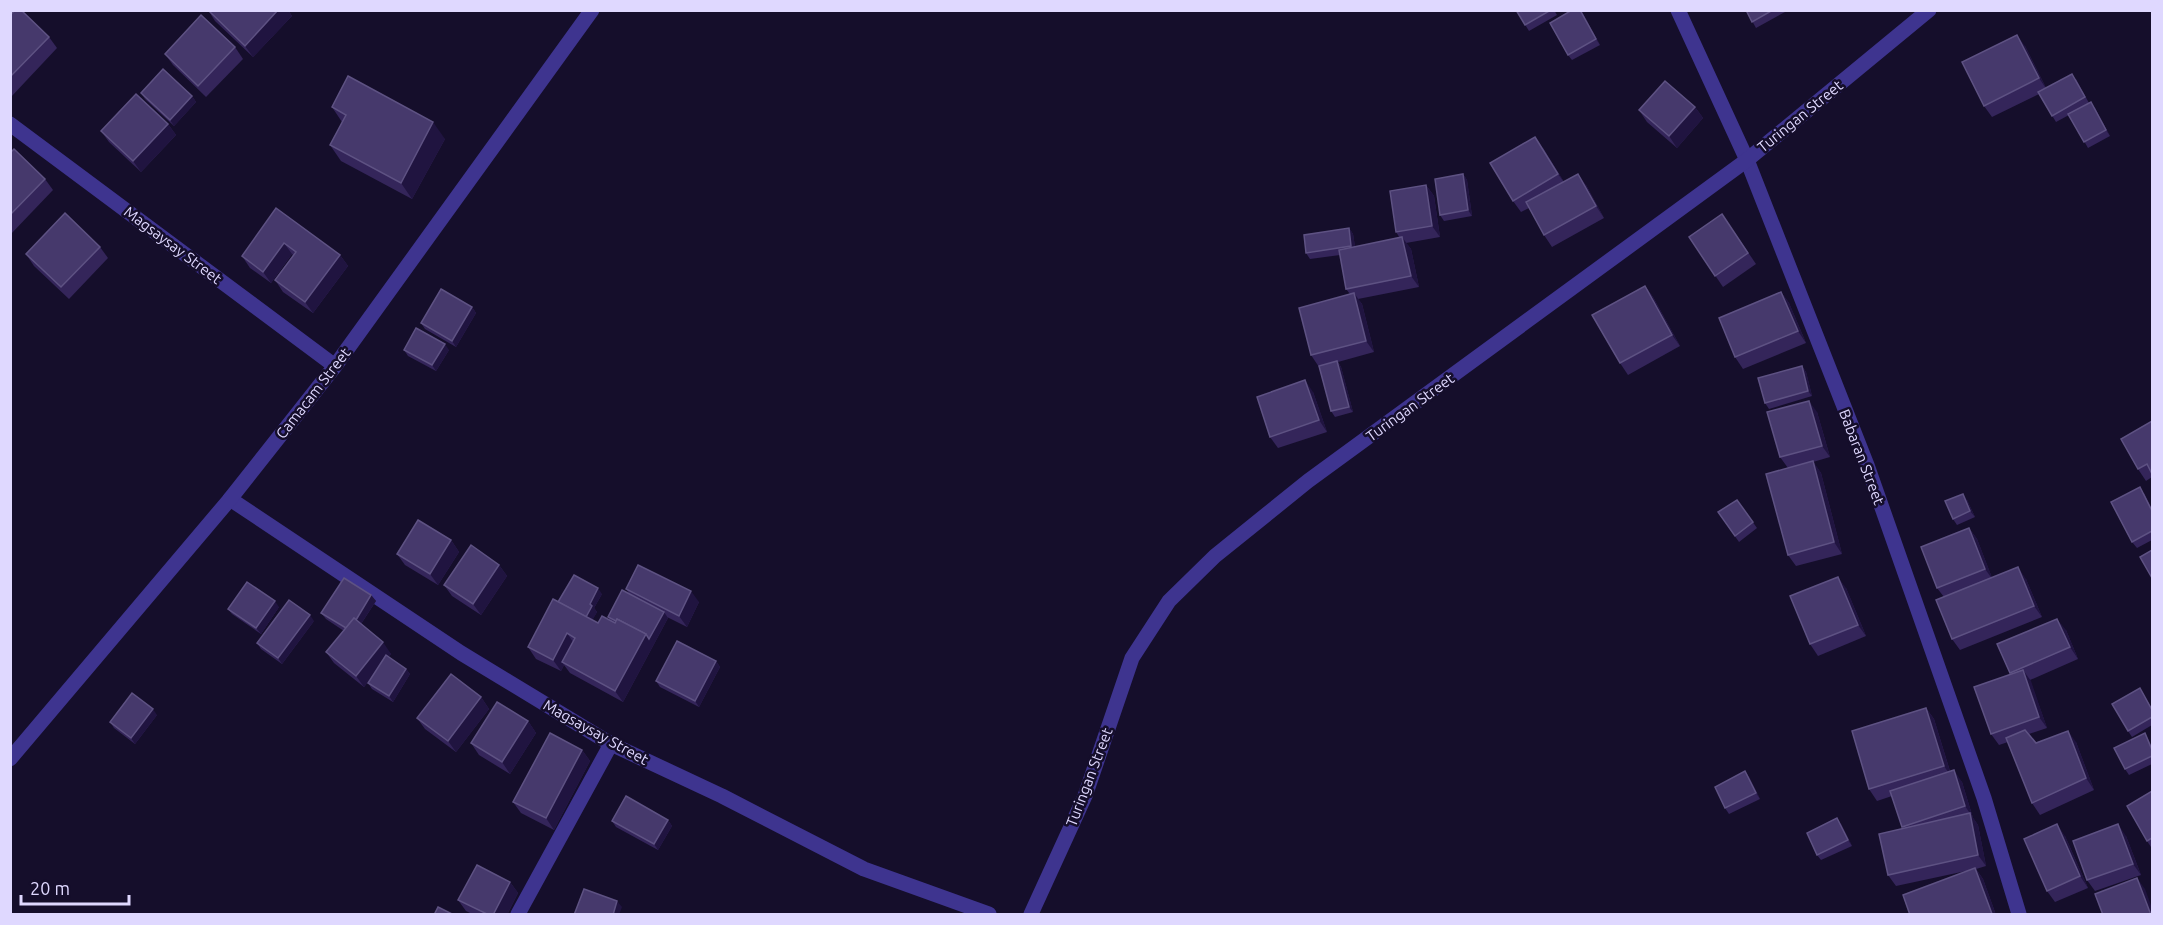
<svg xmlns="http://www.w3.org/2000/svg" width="2163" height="925" font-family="Ubuntu,sans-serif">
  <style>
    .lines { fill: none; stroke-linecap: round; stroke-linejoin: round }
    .minor { stroke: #3e348f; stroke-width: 15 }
    .wall { fill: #34255a }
    .shaded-wall { fill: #201440 }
    .building { fill: #46396c; stroke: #5e5283; stroke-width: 1.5 }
    .labels { text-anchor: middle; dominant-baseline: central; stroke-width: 5; stroke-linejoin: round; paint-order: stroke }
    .street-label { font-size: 15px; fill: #dfd8ff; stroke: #150e2b }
  </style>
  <rect width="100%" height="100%" fill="#150e2b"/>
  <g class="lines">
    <g class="minor">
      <path d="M1678 10 1747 160 1867 465 1984 798 2019 914"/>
      <path d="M10 124 335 366"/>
      <path d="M230 499 461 653 611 744 722 796 864 869 989 914"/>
      <path d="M10 759 230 499 335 366 592 10"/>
      <path d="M518 914 611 744"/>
      <path d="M1031 914 1085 796 1132 658 1169 601 1215 556 1308 481 1747 160 1929 10"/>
    </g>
  </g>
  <g class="wall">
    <path d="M208 10H288L292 16 253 57 215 21Z"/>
    <path d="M1516 10H1554L1557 15 1529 31Z"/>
    <path d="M1572 10H1581L1600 45 1572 60 1568 55Z"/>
    <path d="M1746 10H1784L1785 12 1756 28Z"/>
    <path d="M10 15 49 37 57 48 11 97Z"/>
    <path d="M2025 46 2046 88 2076 79 2089 103 2095 108 2110 136 2088 148 2069 115 2056 122 2039 94 1992 117 1984 106Z"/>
    <path d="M235 47 243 59 206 97 173 65 165 54Z"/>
    <path d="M141 93 192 96 196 102 174 126 145 99Z"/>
    <path d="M332 107 445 139 412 199 341 161 330 145 342 122Z"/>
    <path d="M1695 107 1703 118 1677 148 1647 122 1639 110Z"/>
    <path d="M168 124 176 135 141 172 109 142 101 131Z"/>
    <path d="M1543 148 1564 182 1586 185 1604 218 1552 247 1544 235 1529 208 1521 212 1513 201Z"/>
    <path d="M10 153 45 179 53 190 10 235Z"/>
    <path d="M1463 174 1467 180 1472 216 1444 221 1440 215Z"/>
    <path d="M1426 185 1434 196 1440 237 1406 243 1411 249 1419 287 1358 299 1362 304 1374 352 1338 362 1341 367 1353 412 1335 417 1331 411 1319 367 1311 355 1350 294 1346 289 1340 255 1310 259 1306 253 1349 228 1353 234 1355 247 1400 238 1396 232Z"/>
    <path d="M276 208 340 255 348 266 313 313 283 292 275 280 293 255 292 254 271 283 250 268 242 256Z"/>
    <path d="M1722 214 1756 264 1723 287 1689 237Z"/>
    <path d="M100 247 108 258 69 299 34 266 26 254Z"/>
    <path d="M1645 286 1653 297 1680 346 1628 375 1620 363Z"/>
    <path d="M1781 292 1789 303 1806 343 1743 369 1735 357Z"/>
    <path d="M472 307 476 313 456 347 425 329 421 323Z"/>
    <path d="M404 350H449L436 371 408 356Z"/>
    <path d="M1802 366 1806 372 1812 396 1769 409 1765 403Z"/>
    <path d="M1313 392 1327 432 1278 448 1270 437Z"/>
    <path d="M1817 412 1830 457 1813 462 1821 473 1842 554 1796 566 1788 555V468L1780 457Z"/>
    <path d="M2152 421V477L2146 481 2138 469Z"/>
    <path d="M2144 493 2152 509V540L2137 548 2132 542Z"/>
    <path d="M1737 500 1757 528 1739 542 1718 512Z"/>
    <path d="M1967 500 1975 517 1957 525 1953 519Z"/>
    <path d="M1969 528 1977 539 1992 578 2026 579 2042 617 1960 650 1952 639 1944 597 1937 588Z"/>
    <path d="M451 540 459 552 438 585 405 565 397 554Z"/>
    <path d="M499 565 507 576 481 615 452 596 444 585Z"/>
    <path d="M1846 588 1866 636 1818 656 1810 644Z"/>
    <path d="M626 589 699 602 687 627 667 617 668 618 623 702 570 673 564 665 561 671 536 659 528 647 558 602 602 594 594 608 597 612 592 620 598 623 610 620 608 617 630 595Z"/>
    <path d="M371 595 376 601 361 624 391 654 388 657 406 669 410 674 393 702 372 689 368 683 371 678 364 687 334 663 326 652 344 631 326 619 321 613Z"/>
    <path d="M279 607 261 634 232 614 228 609Z"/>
    <path d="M314 621 282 664 261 649 257 643Z"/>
    <path d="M2066 630 2078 659 2030 680 2047 728 2029 734 2036 743 2076 742 2094 790 2040 815 2032 803 2008 742 1999 745 1991 734 2010 674 1997 644Z"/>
    <path d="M716 661 720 667 699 707 660 687 656 681Z"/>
    <path d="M2140 688 2152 709V725L2132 737 2128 731Z"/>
    <path d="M481 697 489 709 456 752 425 729 417 718Z"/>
    <path d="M1926 708 1934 719 1950 771 1962 782 1973 818 1978 825 1986 866 1976 869 1983 879 1996 915H1910L1966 871 1896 886 1888 875 1903 829 1892 796 1877 801 1869 789Z"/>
    <path d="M157 715 135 744 114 728 110 722Z"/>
    <path d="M528 721 536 733 510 774 479 755 471 743Z"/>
    <path d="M2145 733 2152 747V764L2129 775 2125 769Z"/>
    <path d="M582 750 590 761 554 830 521 813 513 802Z"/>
    <path d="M1745 771 1749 777 1760 799 1729 814 1725 808Z"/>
    <path d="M2152 791V846L2151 847 2147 841Z"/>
    <path d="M668 820 672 826 658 850 616 827 612 821Z"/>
    <path d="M1841 824 1852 846 1821 860 1817 855Z"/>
    <path d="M2065 836 2088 888 2055 902 2047 891Z"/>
    <path d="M2126 836 2141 875 2095 891 2087 880Z"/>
    <path d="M510 882 518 893 507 915H474L466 911 458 900Z"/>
  </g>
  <g class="shaded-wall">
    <path d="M278 10H288L292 16 253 57 245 46Z"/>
    <path d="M1580 10H1581L1600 45 1596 39Z"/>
    <path d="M2017 35 2025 46 2047 90 2039 78Z"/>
    <path d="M192 96 196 102 174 126 170 120Z"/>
    <path d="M2091 102 2095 108 2110 136 2106 130Z"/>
    <path d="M1695 107 1703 118 1677 148 1669 136Z"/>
    <path d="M433 122 445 139 412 199 401 183Z"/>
    <path d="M168 124 176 135 141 172 133 161Z"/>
    <path d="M1535 137 1543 148 1566 185 1558 174Z"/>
    <path d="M1463 174 1467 180 1472 216 1468 210Z"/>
    <path d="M1578 174 1586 185 1604 218 1596 206Z"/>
    <path d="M1426 185 1434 196 1440 237 1432 226Z"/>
    <path d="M1349 228 1353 234 1356 252 1351 246Z"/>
    <path d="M1402 237 1411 249 1419 287 1411 276Z"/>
    <path d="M284 243 292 254 271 283 263 272Z"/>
    <path d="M340 255 348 266 313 313 305 302Z"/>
    <path d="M1645 286 1653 297 1680 346 1672 335Z"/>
    <path d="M1781 292 1789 303 1806 343 1798 331Z"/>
    <path d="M1354 293 1362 304 1374 352 1366 341Z"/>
    <path d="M472 307 476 313 456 347 452 341Z"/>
    <path d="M445 344 449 350 436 371 432 365Z"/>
    <path d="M1337 361 1341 367 1353 412 1349 407Z"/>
    <path d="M1802 366 1806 372 1812 396 1808 391Z"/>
    <path d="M1305 380 1313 392 1327 432 1319 420Z"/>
    <path d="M1809 401 1817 412 1830 457 1822 446Z"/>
    <path d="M1813 461 1821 473 1842 554 1834 542Z"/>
    <path d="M1963 494 1967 500 1975 517 1970 511Z"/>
    <path d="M1969 528 1977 539 1993 580 1985 569Z"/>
    <path d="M451 540 459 552 438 585 430 574Z"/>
    <path d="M499 565 507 576 481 615 473 604Z"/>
    <path d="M2018 567 2026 579 2042 617 2034 606Z"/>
    <path d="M1838 577 1846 588 1866 636 1858 625Z"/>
    <path d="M598 588 602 594 594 608 597 612 589 626 585 620 590 604Z"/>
    <path d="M691 591 699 602 687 627 679 616Z"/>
    <path d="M371 595 376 601 353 636 349 630Z"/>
    <path d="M275 601 279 607 261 634 256 628Z"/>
    <path d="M664 612 668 618 623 702 615 691 646 634Z"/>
    <path d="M310 615 314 621 282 664 278 658Z"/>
    <path d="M2057 619 2066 630 2078 659 2070 647Z"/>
    <path d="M567 633 575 645 562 662 564 665 561 671 553 660Z"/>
    <path d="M383 642 391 654 364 687 356 676Z"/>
    <path d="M716 661 720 667 699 707 695 701Z"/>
    <path d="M406 669 410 674 393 702 389 696Z"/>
    <path d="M2023 670 2031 681 2047 728 2039 717Z"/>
    <path d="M481 697 489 709 456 752 448 741Z"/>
    <path d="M1926 708 1934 719 1952 778 1944 766Z"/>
    <path d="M153 709 157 715 135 744 131 738Z"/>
    <path d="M528 721 536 733 510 774 502 762Z"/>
    <path d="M2068 731 2076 742 2094 790 2086 778Z"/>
    <path d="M582 750 590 761 554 830 546 818Z"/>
    <path d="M1954 770 1962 782 1973 818 1965 806Z"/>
    <path d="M1745 771 1749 777 1760 799 1756 793Z"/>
    <path d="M1970 813 1978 825 1986 866 1978 855Z"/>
    <path d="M1837 818 1841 824 1852 846 1848 840Z"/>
    <path d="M668 820 672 826 658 850 654 844Z"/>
    <path d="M2057 824 2065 836 2088 888 2080 876Z"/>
    <path d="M2118 824 2126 836 2141 875 2133 864Z"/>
    <path d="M1975 868 1983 879 1996 915H1993L1992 914Z"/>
    <path d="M2137 878 2145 889 2152 908V915H2151Z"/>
    <path d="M510 882 518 893 507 915H493Z"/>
    <path d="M617 901 622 907 619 915H613Z"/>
  </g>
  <g class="building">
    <path d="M15 10H21L49 37 10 77V15Z"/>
    <path d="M208 10H278L245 46Z"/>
    <path d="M1516 10H1551L1525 25Z"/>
    <path d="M1572 10H1580L1596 39 1568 55 1550 23Z"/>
    <path d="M1746 10H1773L1752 22Z"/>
    <path d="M201 15 235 47 198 86 165 54Z"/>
    <path d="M2017 35 2039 78 1984 106 1962 62Z"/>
    <path d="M163 69 192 96 170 120 141 93Z"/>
    <path d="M2072 74 2085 97 2052 116 2038 92Z"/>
    <path d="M348 76 433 122 401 183 330 145 346 115 332 107Z"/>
    <path d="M1665 81 1695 107 1669 136 1639 110Z"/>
    <path d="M136 94 168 124 133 161 101 131Z"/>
    <path d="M2091 102 2106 130 2084 142 2068 114Z"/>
    <path d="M1535 137 1558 174 1513 201 1490 163Z"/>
    <path d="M14 149 45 179 10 215V153Z"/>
    <path d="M1463 174 1468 210 1440 215 1435 179Z"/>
    <path d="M1578 174 1596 206 1544 235 1526 202Z"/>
    <path d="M1426 185 1432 226 1396 232 1390 191Z"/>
    <path d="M276 208 340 255 305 302 275 280 296 252 284 243 263 272 242 256Z"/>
    <path d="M65 213 100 247 61 287 26 254Z"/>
    <path d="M1722 214 1748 253 1715 276 1689 237Z"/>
    <path d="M1349 228 1351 246 1306 253 1304 235Z"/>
    <path d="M1402 237 1411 276 1346 289 1339 250Z"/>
    <path d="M1645 286 1672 335 1620 363 1592 315Z"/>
    <path d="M441 289 472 307 452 341 421 323Z"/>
    <path d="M1781 292 1798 331 1735 357 1719 318Z"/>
    <path d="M1354 293 1366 341 1311 355 1299 308Z"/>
    <path d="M416 328 445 344 432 365 404 350Z"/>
    <path d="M1337 361 1349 407 1331 411 1319 366Z"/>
    <path d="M1802 366 1808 391 1765 403 1758 378Z"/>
    <path d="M1305 380 1319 420 1270 437 1257 397Z"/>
    <path d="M1809 401 1822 446 1780 457 1767 412Z"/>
    <path d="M2152 421V474L2147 464 2138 469 2121 439Z"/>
    <path d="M1813 461 1834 542 1788 555 1766 474Z"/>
    <path d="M2140 487 2152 511V531L2132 542 2111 502Z"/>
    <path d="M1963 494 1970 511 1953 519 1945 501Z"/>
    <path d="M1737 500 1753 522 1735 536 1718 512Z"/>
    <path d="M418 520 451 540 430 574 397 554Z"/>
    <path d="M1969 528 1985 569 1937 588 1921 547Z"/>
    <path d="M471 545 499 565 473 604 444 585Z"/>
    <path d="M2152 550V578L2140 557Z"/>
    <path d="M638 565 691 591 679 616 626 589Z"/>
    <path d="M2018 567 2034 606 1952 639 1936 600Z"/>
    <path d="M574 575 598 588 590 604 592 606 586 617 558 602Z"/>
    <path d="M1838 577 1858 625 1810 644 1790 596Z"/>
    <path d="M344 578 371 595 356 620 354 618 346 628 321 613Z"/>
    <path d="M247 582 275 601 256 628 228 609Z"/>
    <path d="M622 590 664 612 649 639 646 634 617 619 616 621 608 617Z"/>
    <path d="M553 599 598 623 602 616 615 623 617 619 646 634 615 691 562 662 575 638 567 633 553 660 528 647Z"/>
    <path d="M289 600 310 615 278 658 257 643Z"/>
    <path d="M354 618 383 642 356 676 326 652Z"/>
    <path d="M2057 619 2070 647 2010 673 1997 644Z"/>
    <path d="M677 641 716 661 695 701 656 681Z"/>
    <path d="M386 655 406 669 389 696 368 683Z"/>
    <path d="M2023 670 2039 717 1991 734 1974 687Z"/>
    <path d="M451 674 481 697 448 741 417 718Z"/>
    <path d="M2140 688 2152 710V717L2128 731 2112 704Z"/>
    <path d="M132 693 153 709 131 738 110 722Z"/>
    <path d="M497 702 528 721 502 762 471 743Z"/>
    <path d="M1926 708 1944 766 1869 789 1852 731Z"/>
    <path d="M2025 730 2036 743 2068 731 2086 778 2032 803 2006 738Z"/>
    <path d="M550 733 582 750 546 818 513 802Z"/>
    <path d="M2145 733 2152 750V756L2125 769 2114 748Z"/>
    <path d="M1954 770 1965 806 1902 827 1890 791Z"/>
    <path d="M1745 771 1756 793 1725 808 1715 787Z"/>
    <path d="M2152 791V838L2147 841 2127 806Z"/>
    <path d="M626 796 668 820 654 844 612 821Z"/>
    <path d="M1970 813 1978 855 1888 875 1879 834Z"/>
    <path d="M1837 818 1848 840 1817 855 1807 833Z"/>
    <path d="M2057 824 2080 876 2047 891 2024 839Z"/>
    <path d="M2118 824 2133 864 2087 880 2073 841Z"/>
    <path d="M477 865 510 882 493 915H489L458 900Z"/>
    <path d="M1975 868 1992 914 1990 915H1910L1903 895Z"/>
    <path d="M2137 878 2151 915H2103L2095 894Z"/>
    <path d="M584 889 617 901 613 915H574Z"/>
    <path d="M438 907 454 915H434Z"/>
  </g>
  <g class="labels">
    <g class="street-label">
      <text transform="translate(1800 116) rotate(-39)">Turingan Street</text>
      <text transform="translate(173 245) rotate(37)">Magsaysay Street</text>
      <text transform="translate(313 393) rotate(-52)">Camacam Street</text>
      <text transform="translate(1410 407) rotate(-36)">Turingan Street</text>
      <text transform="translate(1862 457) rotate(69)">Babaran Street</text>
      <text transform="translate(596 732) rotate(29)">Magsaysay Street</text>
      <text transform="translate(1089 777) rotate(-69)">Turingan Street</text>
    </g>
  </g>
  <rect width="2163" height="925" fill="none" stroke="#dfd8ff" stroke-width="24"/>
  <path d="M21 895v9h108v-9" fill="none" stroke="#dfd8ff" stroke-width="3"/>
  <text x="30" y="895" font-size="18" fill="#dfd8ff" stroke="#150e2b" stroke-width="4.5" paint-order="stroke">20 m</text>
</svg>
